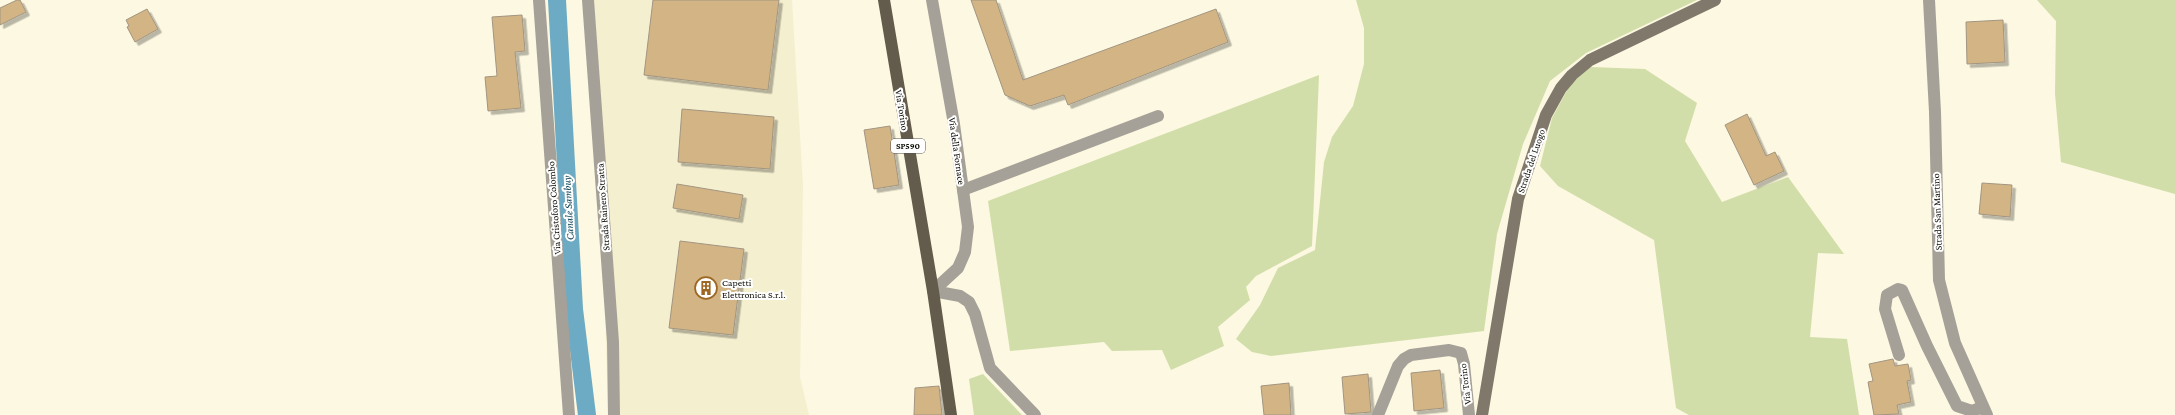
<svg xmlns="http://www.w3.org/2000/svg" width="2175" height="415" font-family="'Crimson Pro',serif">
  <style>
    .built { fill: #f4efcf }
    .green { fill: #d2dea9 }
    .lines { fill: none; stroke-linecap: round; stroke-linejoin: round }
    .canal { stroke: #6daac3; stroke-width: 18 }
    .building { fill: #d3b484; stroke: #a29581; filter: url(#shadow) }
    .street { stroke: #a6a198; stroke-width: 12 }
    .secondary { stroke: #7f786b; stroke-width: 12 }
    .primary { stroke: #635b4b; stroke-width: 12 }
    .labels { text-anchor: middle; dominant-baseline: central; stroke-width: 4; stroke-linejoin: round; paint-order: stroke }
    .shield { fill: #fff; stroke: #565550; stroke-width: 1 }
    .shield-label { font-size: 9px; font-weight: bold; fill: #0d0c05 }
    .street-label { font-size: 10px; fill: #0d0c05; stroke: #fff }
    .poi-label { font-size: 10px; fill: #0d0c05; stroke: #fff; text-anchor: start }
    .water-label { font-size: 11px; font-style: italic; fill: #073f51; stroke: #fff }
  </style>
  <defs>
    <filter id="shadow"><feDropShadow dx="3.5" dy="3.5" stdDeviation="0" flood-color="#0004"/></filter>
  </defs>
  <rect width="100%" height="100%" fill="#fcf8e1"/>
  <path class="built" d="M588 0H792L803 186 800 377 809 415H608L602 194Z"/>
  <g class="green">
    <path d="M1356 0H1697L1586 53 1550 81 1523 144 1497 234 1484 331 1271 356 1252 352 1236 339 1260 305 1278 268 1315 250 1324 162 1332 137 1353 106 1364 64V28Z"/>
    <path d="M2037 0H2175V194L2061 162 2055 94 2056 21Z"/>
    <path d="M1590 67 1645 69 1697 103 1685 141 1722 202 1788 177 1844 254 1818 253 1810 337 1847 339 1859 415H1689L1676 408 1654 240 1558 186 1540 166 1552 118 1570 85Z"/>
    <path d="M1319 75 1312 246 1256 276 1246 287 1250 300 1218 327 1224 346 1171 370 1162 350 1112 351 1104 342 1010 351 988 201Z"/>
    <path d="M983 374 1022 415H974L969 379Z"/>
  </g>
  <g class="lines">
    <path class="canal" d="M557 0 574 309 587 415"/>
  </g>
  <g class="building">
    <path d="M17 0H20L26 12 0 25V8Z"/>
    <path d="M653 0H779L768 90 644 75Z"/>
    <path d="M971 0H996L1023 80 1216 9 1228 42 1068 105 1064 95 1030 106 1005 95Z"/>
    <path d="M147 9 158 29 135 42 127 27 129 26 126 20Z"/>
    <path d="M522 15 525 51 515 52 521 108 488 111 485 77 497 76 492 17Z"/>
    <path d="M2003 20 2005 62 1967 64 1966 22Z"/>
    <path d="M682 109 774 117 770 169 678 162Z"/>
    <path d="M1747 114 1766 156 1775 152 1784 171 1754 185 1725 125Z"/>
    <path d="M890 126 899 185 874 189 864 130Z"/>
    <path d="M1982 183 2012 185 2010 217 1979 214Z"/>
    <path d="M677 184 743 195 739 219 673 208Z"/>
    <path d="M680 241 744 249 733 335 669 328Z"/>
    <path d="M1893 359 1895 366 1908 364 1911 380 1907 381 1911 402 1897 405 1899 414 1874 415 1868 382 1873 381 1869 364Z"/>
    <path d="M1440 370 1444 408 1414 411 1411 373Z"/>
    <path d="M1368 374 1371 412 1345 414 1342 377Z"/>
    <path d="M1289 383 1291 415H1264L1261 386Z"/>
    <path d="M939 386 942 415H914L915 388Z"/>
  </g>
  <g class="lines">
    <g class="street">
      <path d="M539 0 569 415"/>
      <path d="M588 0 613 342 614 415"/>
      <path d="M932 0 954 124 968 227 965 252 958 268 933 291"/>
      <path d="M1929 0 1935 112 1939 280 1955 343 1987 415"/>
      <path d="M963 190 1158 116"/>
      <path d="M933 291 960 296 969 302 975 314 990 368 1035 415"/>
      <path d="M1899 355 1885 309 1887 295 1898 289 1902 290 1927 346 1957 406 1972 411 1983 407"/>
      <path d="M1378 415 1398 366 1404 359 1411 355 1449 350 1461 353 1464 364 1469 415"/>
    </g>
    <path class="secondary" d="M1482 415 1518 199 1546 115 1561 88 1572 75 1590 60 1715 0"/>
    <path class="primary" d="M884 0 933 291 951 415"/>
  </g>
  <defs>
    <g id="building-ring" transform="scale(1.15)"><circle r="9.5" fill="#fff" stroke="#9d6621" stroke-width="1.5"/><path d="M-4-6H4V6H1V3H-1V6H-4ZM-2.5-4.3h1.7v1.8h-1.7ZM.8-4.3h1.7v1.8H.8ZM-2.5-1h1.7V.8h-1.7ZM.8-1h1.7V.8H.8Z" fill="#9d6621"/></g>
  </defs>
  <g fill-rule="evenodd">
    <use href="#building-ring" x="706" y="288"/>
  </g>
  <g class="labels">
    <rect class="shield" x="891" y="139" width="34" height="14" rx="3"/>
    <g class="shield-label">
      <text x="908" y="146">SP590</text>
    </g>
    <g class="street-label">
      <text transform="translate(902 110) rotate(81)">Via Torino</text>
      <text transform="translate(957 151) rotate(82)">Via della Fornace</text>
      <text transform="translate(1531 161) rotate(-71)">Strada del Luogo</text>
      <text transform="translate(603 207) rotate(-94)">Strada Rainero Stratta</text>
      <text transform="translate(554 208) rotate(-94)">Via Cristoforo Colombo</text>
      <text transform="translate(1937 212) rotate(-92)">Strada San Martino</text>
      <text transform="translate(1465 384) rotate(-97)">Via Torino</text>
    </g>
    <g class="poi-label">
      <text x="722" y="282">Capetti<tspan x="722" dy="12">Elettronica S.r.l.</tspan></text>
    </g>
    <g class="water-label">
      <text transform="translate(568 208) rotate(-93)">Canale Sambuy</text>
    </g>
  </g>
</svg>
